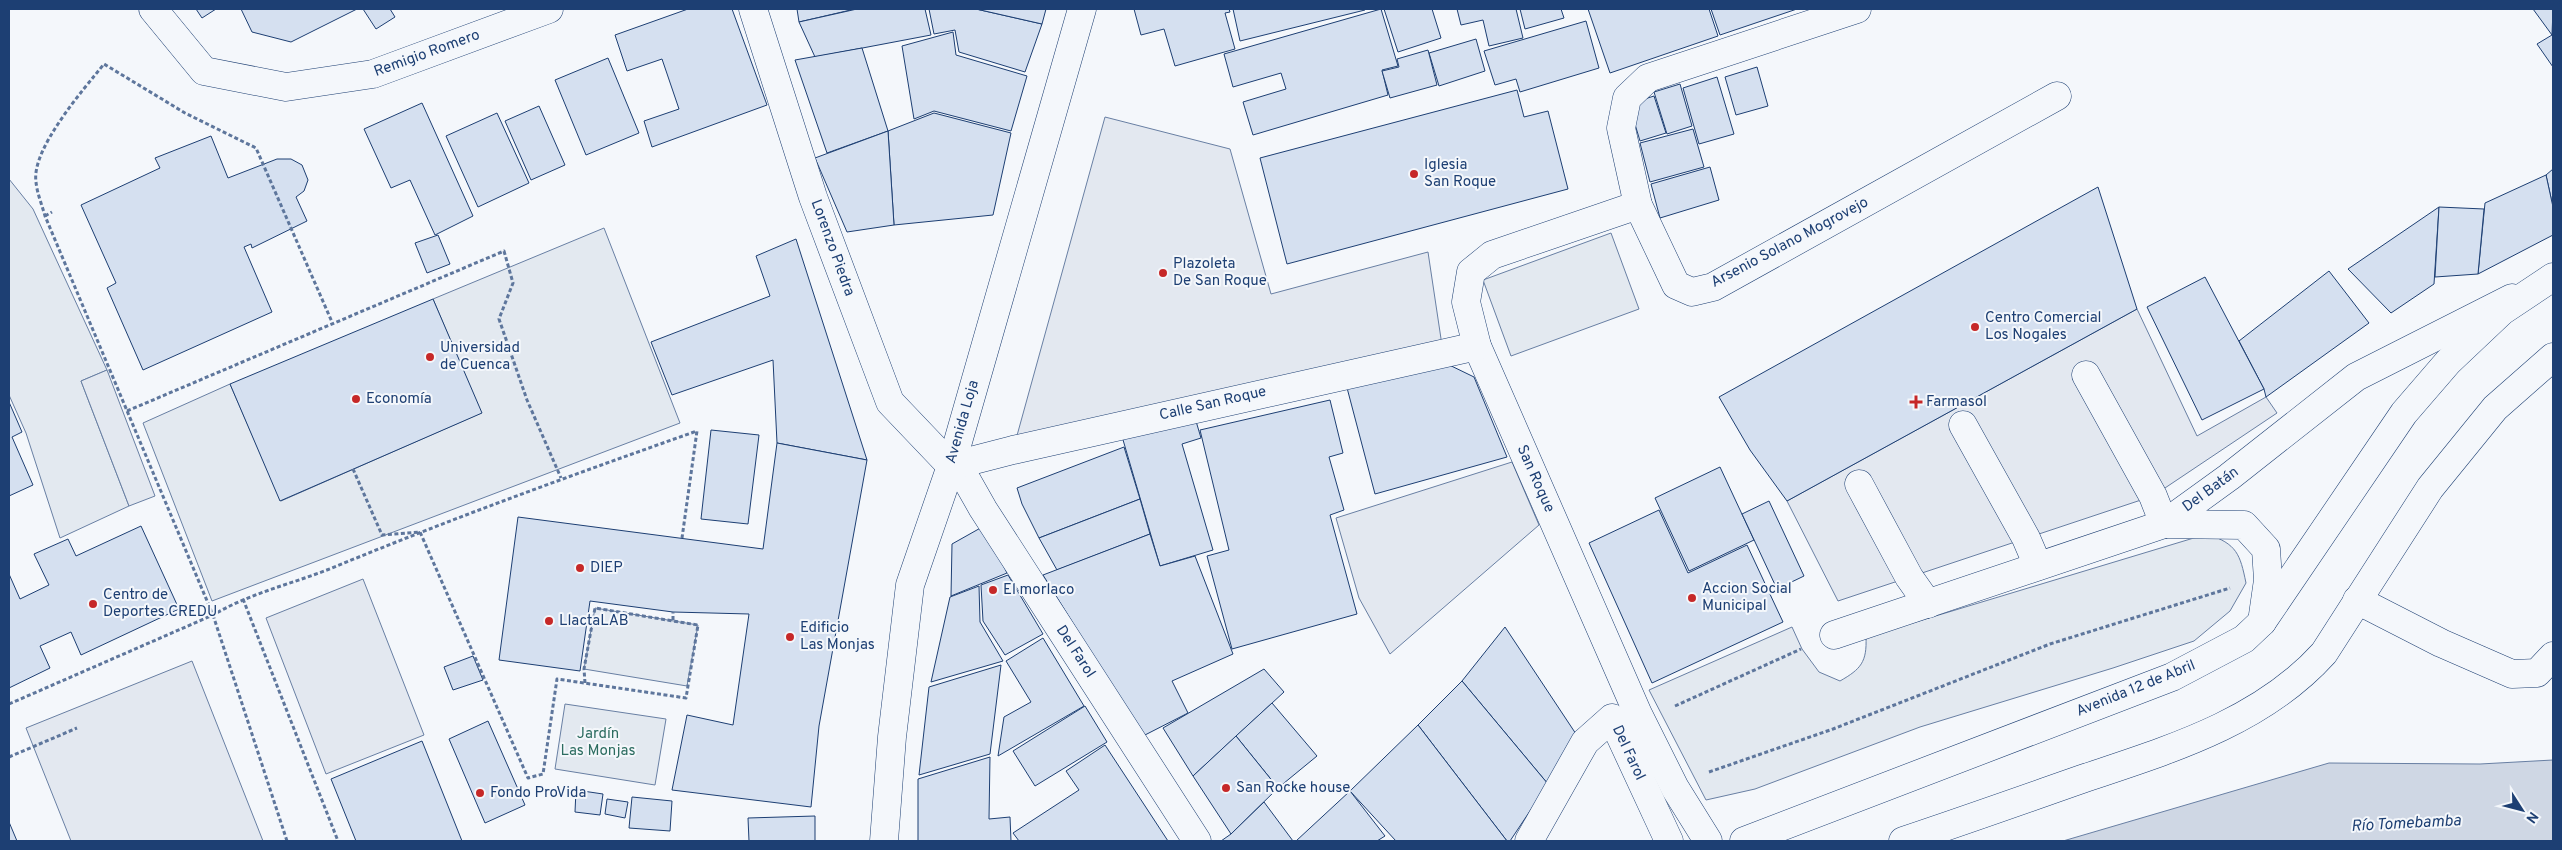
<svg xmlns="http://www.w3.org/2000/svg" width="2562" height="850" font-family="Overpass,sans-serif">
  <style>
    .green { fill: #e3e9f0; stroke: #687fa3 }
    .parking { fill: #e3e8f0; stroke: #687fa3 }
    .water { fill: #cfd7e4; stroke: #687fa3 }
    .building { fill: #d5e0f0; stroke: #1d3f73 }
    .lines { fill: none; stroke-linecap: round; stroke-linejoin: round }
    .minor-casing { stroke: #1d3f73; stroke-width: 29 }
    .major-casing { stroke: #1d3f73; stroke-width: 29 }
    .path { stroke: #5e769c; stroke-width: 3; stroke-dasharray: 4 2.5; stroke-linecap: butt }
    .minor { stroke: #f4f7fb; stroke-width: 28 }
    .major { stroke: #f4f7fb; stroke-width: 28 }
    .poi-dot { fill: #c62828; stroke: #f4f7fb; stroke-width: 2 }
    .labels { text-anchor: middle; dominant-baseline: central; stroke-width: 4; stroke-linejoin: round; paint-order: stroke }
    .street-label { font-size: 15px; fill: #1d3f73; stroke: #f4f7fb }
    .poi-label { font-size: 15px; fill: #1d3f73; stroke: #f4f7fb; text-anchor: start }
    .park-label { font-size: 15px; fill: #2c6c60; stroke: #f4f7fb }
    .water-label { font-size: 16px; font-style: italic; fill: #1d3f73; stroke: #f4f7fb }
  </style>
  <rect width="100%" height="100%" fill="#f4f7fb"/>
  <g class="green">
    <path d="M9 179 33 209 107 370 81 381 129 506 60 538 26 433 9 395Z"/>
    <path d="M604 228 680 423 212 601 143 423 230 384 281 501 481 413 433 299Z"/>
    <path d="M1611 233 1639 309 1511 356 1483 280Z"/>
    <path d="M2207 534C2237 544 2240 554 2246 583L2230 611 2194 641 2113 668 1920 727 1755 789 1706 800 1649 690 1792 627 1802 649 1819 672 1840 681C1861 669 1867 662 1866 637Z"/>
    <path d="M595 608 698 625 687 686 584 669Z"/>
    <path d="M565 704 666 719 655 785 555 769Z"/>
  </g>
  <g class="parking">
    <path d="M1105 117 1230 149 1271 294 1428 252 1443 352 1013 450Z"/>
    <path d="M2137 309 2197 436 2266 397 2277 413 2153 496 1838 601 1787 501Z"/>
    <path d="M107 370 155 496 129 506 81 381Z"/>
    <path d="M1512 462 1539 525 1390 654 1359 598 1336 518Z"/>
    <path d="M363 579 424 735 326 774 266 618Z"/>
    <path d="M192 661 263 841H71L26 728Z"/>
  </g>
  <path class="water" d="M2553 760V841H2063L2329 763 2480 764Z"/>
  <g class="building">
    <path d="M196 9H216L202 18Z"/>
    <path d="M241 9H357L291 42 252 32Z"/>
    <path d="M363 9H390L395 17 376 29Z"/>
    <path d="M688 9H732L767 105 652 147 644 121 679 109 662 59 627 71 615 35Z"/>
    <path d="M797 9H855L799 22Z"/>
    <path d="M857 9H925L931 35 815 57 799 22Z"/>
    <path d="M929 9H976L1042 24 1025 72 959 52 955 30 934 34Z"/>
    <path d="M976 9H1046L1042 24Z"/>
    <path d="M1134 9H1229L1230 12 1225 13 1235 49 1175 66 1164 29 1141 35Z"/>
    <path d="M1233 9H1364L1365 10 1240 41Z"/>
    <path d="M1381 9 1398 66 1382 70 1388 95 1253 135 1243 102 1286 89 1281 73 1233 87 1224 54Z"/>
    <path d="M1384 9H1432L1441 38 1398 52Z"/>
    <path d="M1457 9H1516L1523 38 1489 46 1483 20 1461 25Z"/>
    <path d="M1520 9H1561L1564 18 1525 29Z"/>
    <path d="M1588 9H1709L1718 36 1610 73Z"/>
    <path d="M1711 9H1797L1720 35Z"/>
    <path d="M2533 9H2553L2552 35Z"/>
    <path d="M1586 21 1599 68 1520 92 1516 79 1495 85 1484 51Z"/>
    <path d="M953 32 956 55 1027 76 1011 131 934 111 914 119 902 46Z"/>
    <path d="M2552 35H2553V67L2537 44Z"/>
    <path d="M1476 39 1485 71 1439 86 1429 53Z"/>
    <path d="M862 48 888 131 827 153 795 60Z"/>
    <path d="M1428 50 1437 85 1390 98 1382 71 1399 67 1397 59Z"/>
    <path d="M608 58 639 133 586 155 555 80Z"/>
    <path d="M1757 67 1768 106 1736 115 1725 77Z"/>
    <path d="M1717 77 1734 134 1699 144 1683 88Z"/>
    <path d="M1680 84 1692 126 1667 134 1654 92Z"/>
    <path d="M1517 90 1524 117 1548 111 1568 189 1287 264 1260 158Z"/>
    <path d="M1654 96 1666 133 1640 141 1629 104Z"/>
    <path d="M422 103 473 216 435 235 410 180 391 188 364 129Z"/>
    <path d="M539 106 565 165 531 180 505 121Z"/>
    <path d="M497 113 529 183 478 207 446 136Z"/>
    <path d="M934 113 1011 133 993 215 894 225 888 131Z"/>
    <path d="M1693 129 1704 167 1650 182 1640 143Z"/>
    <path d="M888 131 894 225 847 232 815 158Z"/>
    <path d="M211 136 228 178 277 159H291L302 165 308 180 304 191 296 197 307 221 252 248 251 244 244 247 272 312 143 370 107 288 116 283 81 205 160 168 155 158Z"/>
    <path d="M1710 167 1719 200 1660 218 1651 184Z"/>
    <path d="M2553 169V207L2546 175Z"/>
    <path d="M2546 175 2553 207V235L2478 274 2485 203Z"/>
    <path d="M2098 187 2137 309 1787 501 1750 450 1719 397Z"/>
    <path d="M2439 207 2434 284 2391 313 2348 269Z"/>
    <path d="M2439 207 2484 209 2478 274 2435 277Z"/>
    <path d="M438 235 450 264 427 273 415 243Z"/>
    <path d="M796 239 867 460 777 443 773 360 672 395 651 342 770 296 756 256Z"/>
    <path d="M2329 271 2369 323 2266 397 2264 389 2239 341Z"/>
    <path d="M2205 277 2264 389 2202 420 2147 307Z"/>
    <path d="M433 299 482 413 280 501 230 384Z"/>
    <path d="M1439 360 1474 377 1507 457 1375 494 1346 384Z"/>
    <path d="M1330 400 1343 453 1329 457 1344 510 1330 515 1357 614 1232 649 1207 556 1229 550 1200 430Z"/>
    <path d="M9 402 22 432 12 437 33 485 9 496Z"/>
    <path d="M1193 411 1201 438 1182 444 1213 550 1160 566 1121 433Z"/>
    <path d="M711 430 759 435 748 524 701 519Z"/>
    <path d="M777 443 867 460 819 726 811 807 672 790 687 715 733 725 749 614 673 612 590 601 580 671 499 660 518 517 763 549Z"/>
    <path d="M1124 447 1140 499 1039 538 1022 504 1017 488Z"/>
    <path d="M1720 467 1754 540 1689 571 1655 498Z"/>
    <path d="M1140 499 1150 534 1057 570 1039 538Z"/>
    <path d="M1769 501 1804 576 1777 589 1742 514Z"/>
    <path d="M1659 510 1688 573 1747 545 1783 622 1652 683 1589 543Z"/>
    <path d="M141 526 179 609 81 655 71 632 40 646 50 668 9 688V574L20 599 49 585 34 554 68 539 76 556Z"/>
    <path d="M984 526 1007 573 951 596 952 544Z"/>
    <path d="M1150 534 1160 566 1195 556 1233 654 1172 681 1188 713 1143 736 1043 575Z"/>
    <path d="M1008 575 1043 634 1005 655 983 621 981 585Z"/>
    <path d="M979 586 980 622 1003 661 931 682 950 597Z"/>
    <path d="M1505 627 1580 740 1548 784 1462 681Z"/>
    <path d="M1043 638 1084 706 998 756 1004 717 1031 702 1006 661Z"/>
    <path d="M473 656 483 680 453 690 444 667Z"/>
    <path d="M1001 665 990 754 919 775 929 687Z"/>
    <path d="M1264 669 1284 692 1193 776 1163 728Z"/>
    <path d="M1462 681 1548 784 1510 841H1507L1418 725Z"/>
    <path d="M1272 703 1317 756 1278 788 1236 736Z"/>
    <path d="M1085 706 1107 742 1035 786 1013 751Z"/>
    <path d="M488 721 525 805 485 823 449 739Z"/>
    <path d="M1418 725 1507 841H1396L1350 791Z"/>
    <path d="M1236 736 1278 788 1231 834 1193 776Z"/>
    <path d="M422 741 462 841H356L331 779Z"/>
    <path d="M1105 745 1168 841H1019L1013 833 1079 790 1066 771Z"/>
    <path d="M990 757 989 819 1010 817 1011 841H918V779Z"/>
    <path d="M576 790 603 794 600 815 575 812Z"/>
    <path d="M1350 791 1385 836 1377 841H1296Z"/>
    <path d="M632 797 672 801 670 831 629 828Z"/>
    <path d="M607 799 628 802 625 818 605 814Z"/>
    <path d="M1264 802 1293 841H1221L1231 834Z"/>
    <path d="M815 816V841H749L748 818Z"/>
    <path d="M9 822 17 841H9Z"/>
  </g>
  <g class="lines">
    <g class="minor-casing">
      <g id="minor">
        <path d="M153 9 204 71 286 87 373 74 549 9"/>
        <path d="M753 9 813 197 890 402 951 466 966 479 983 509 1197 841"/>
        <path d="M1857 9 1648 78 1627 98 1621 128 1638 205 1676 285 1692 292 1713 287 2057 96"/>
        <path d="M1638 205 1492 255 1471 272 1466 302 1477 346 1638 714 1675 788 1708 841"/>
        <path d="M2086 375 2153 496 2164 524"/>
        <path d="M1963 425 2026 538 2038 566"/>
        <path d="M951 466 1013 450 1477 346"/>
        <path d="M1859 484 1909 577 1928 604"/>
        <path d="M2164 524 2244 525 2266 549 2268 580 2262 622"/>
        <path d="M2357 600 2441 643 2512 674 2537 673 2553 656"/>
        <path d="M1834 635 2164 524 2229 477 2356 377 2512 298"/>
        <path d="M884 841 892 737 910 585 951 466 1082 9"/>
        <path d="M1529 841 1585 742 1612 718 1669 841"/>
      </g>
    </g>
    <g class="major-casing">
      <g id="major">
        <path d="M1744 841 2172 677 2244 639 2262 622 2404 413 2448 362 2502 311 2553 277"/>
        <path d="M1903 841C1963 821 2022 800 2082 779 2168 750 2261 723 2324 653L2430 488 2495 408 2553 357"/>
      </g>
    </g>
    <g class="path">
      <path d="M45 216 52 212"/>
      <path d="M127 411 504 251 513 283 499 319 527 400 561 478"/>
      <path d="M353 469 382 535 420 532 528 778 543 774 557 679 686 698 698 625 673 621"/>
      <path d="M243 599 338 841"/>
      <path d="M585 683 584 669 595 608 673 621V612"/>
      <path d="M9 704 213 615C250 593 292 584 332 568 453 518 575 474 697 431L682 538"/>
      <path d="M1675 706 1801 649"/>
      <path d="M9 757 77 728"/>
      <path d="M1709 772 1833 729 2050 644 2230 588"/>
      <path d="M287 841 213 615 45 216C42 205 37 193 36 182 31 149 84 89 104 64L185 113 256 148 332 322"/>
    </g>
    <use href="#minor" class="minor"/>
    <use href="#major" class="major"/>
  </g>
  <g class="poi-dot">
    <circle cx="1414" cy="174" r="5"/>
    <circle cx="1163" cy="273" r="5"/>
    <circle cx="1975" cy="327" r="5"/>
    <circle cx="430" cy="357" r="5"/>
    <circle cx="356" cy="399" r="5"/>
    <path d="M1913.5 394.5h5v5h5v5h-5v5h-5v-5h-5v-5h5z"/>
    <circle cx="580" cy="568" r="5"/>
    <circle cx="993" cy="590" r="5"/>
    <circle cx="1692" cy="598" r="5"/>
    <circle cx="93" cy="604" r="5"/>
    <circle cx="549" cy="621" r="5"/>
    <circle cx="790" cy="637" r="5"/>
    <circle cx="1226" cy="788" r="5"/>
    <circle cx="480" cy="793" r="5"/>
  </g>
  <g class="labels">
    <g class="street-label">
      <text transform="translate(427 54) rotate(-20)">Remigio Romero</text>
      <text transform="translate(1790 243) rotate(-28)">Arsenio Solano Mogrovejo</text>
      <text transform="translate(832 248) rotate(70)">Lorenzo Piedra</text>
      <text transform="translate(1213 404) rotate(-13)">Calle San Roque</text>
      <text transform="translate(963 422) rotate(-74)">Avenida Loja</text>
      <text transform="translate(1535 479) rotate(66)">San Roque</text>
      <text transform="translate(2211 490) rotate(-36)">Del Batán</text>
      <text transform="translate(1075 652) rotate(57)">Del Farol</text>
      <text transform="translate(2136 689) rotate(-22)">Avenida 12 de Abril</text>
      <text transform="translate(1628 753) rotate(65)">Del Farol</text>
    </g>
    <g class="poi-label">
      <text x="1424" y="165">Iglesia<tspan x="1424" dy="17">San Roque</tspan></text>
      <text x="1173" y="264">Plazoleta<tspan x="1173" dy="17">De San Roque</tspan></text>
      <text x="1985" y="318">Centro Comercial<tspan x="1985" dy="17">Los Nogales</tspan></text>
      <text x="440" y="348">Universidad<tspan x="440" dy="17">de Cuenca</tspan></text>
      <text x="366" y="399">Economía</text>
      <text x="1926" y="402">Farmasol</text>
      <text x="590" y="568">DIEP</text>
      <text x="1702" y="589">Accion Social<tspan x="1702" dy="17">Municipal</tspan></text>
      <text x="1003" y="590">El morlaco</text>
      <text x="103" y="595">Centro de<tspan x="103" dy="17">Deportes CREDU</tspan></text>
      <text x="559" y="621">LlactaLAB</text>
      <text x="800" y="628">Edificio<tspan x="800" dy="17">Las Monjas</tspan></text>
      <text x="1236" y="788">San Rocke house</text>
      <text x="490" y="793">Fondo ProVida</text>
    </g>
    <g class="park-label">
      <text x="598" y="734">Jardín<tspan x="598" dy="17">Las Monjas</tspan></text>
    </g>
    <g class="water-label">
      <text transform="translate(2406 824) rotate(-3)">Río Tomebamba</text>
    </g>
  </g>
  <rect width="2562" height="850" fill="none" stroke="#1d3f73" stroke-width="20"/>
  <g transform="translate(2522 810) rotate(126)" stroke="#f4f7fb" stroke-width="4" paint-order="stroke">
  <path d="M0-4L9 19L0 12L-9 19Z" fill="#1d3f73"/>
  <text y="-8" font-size="14" font-weight="bold" text-anchor="middle" fill="#1d3f73">N</text>
  </g>
</svg>
